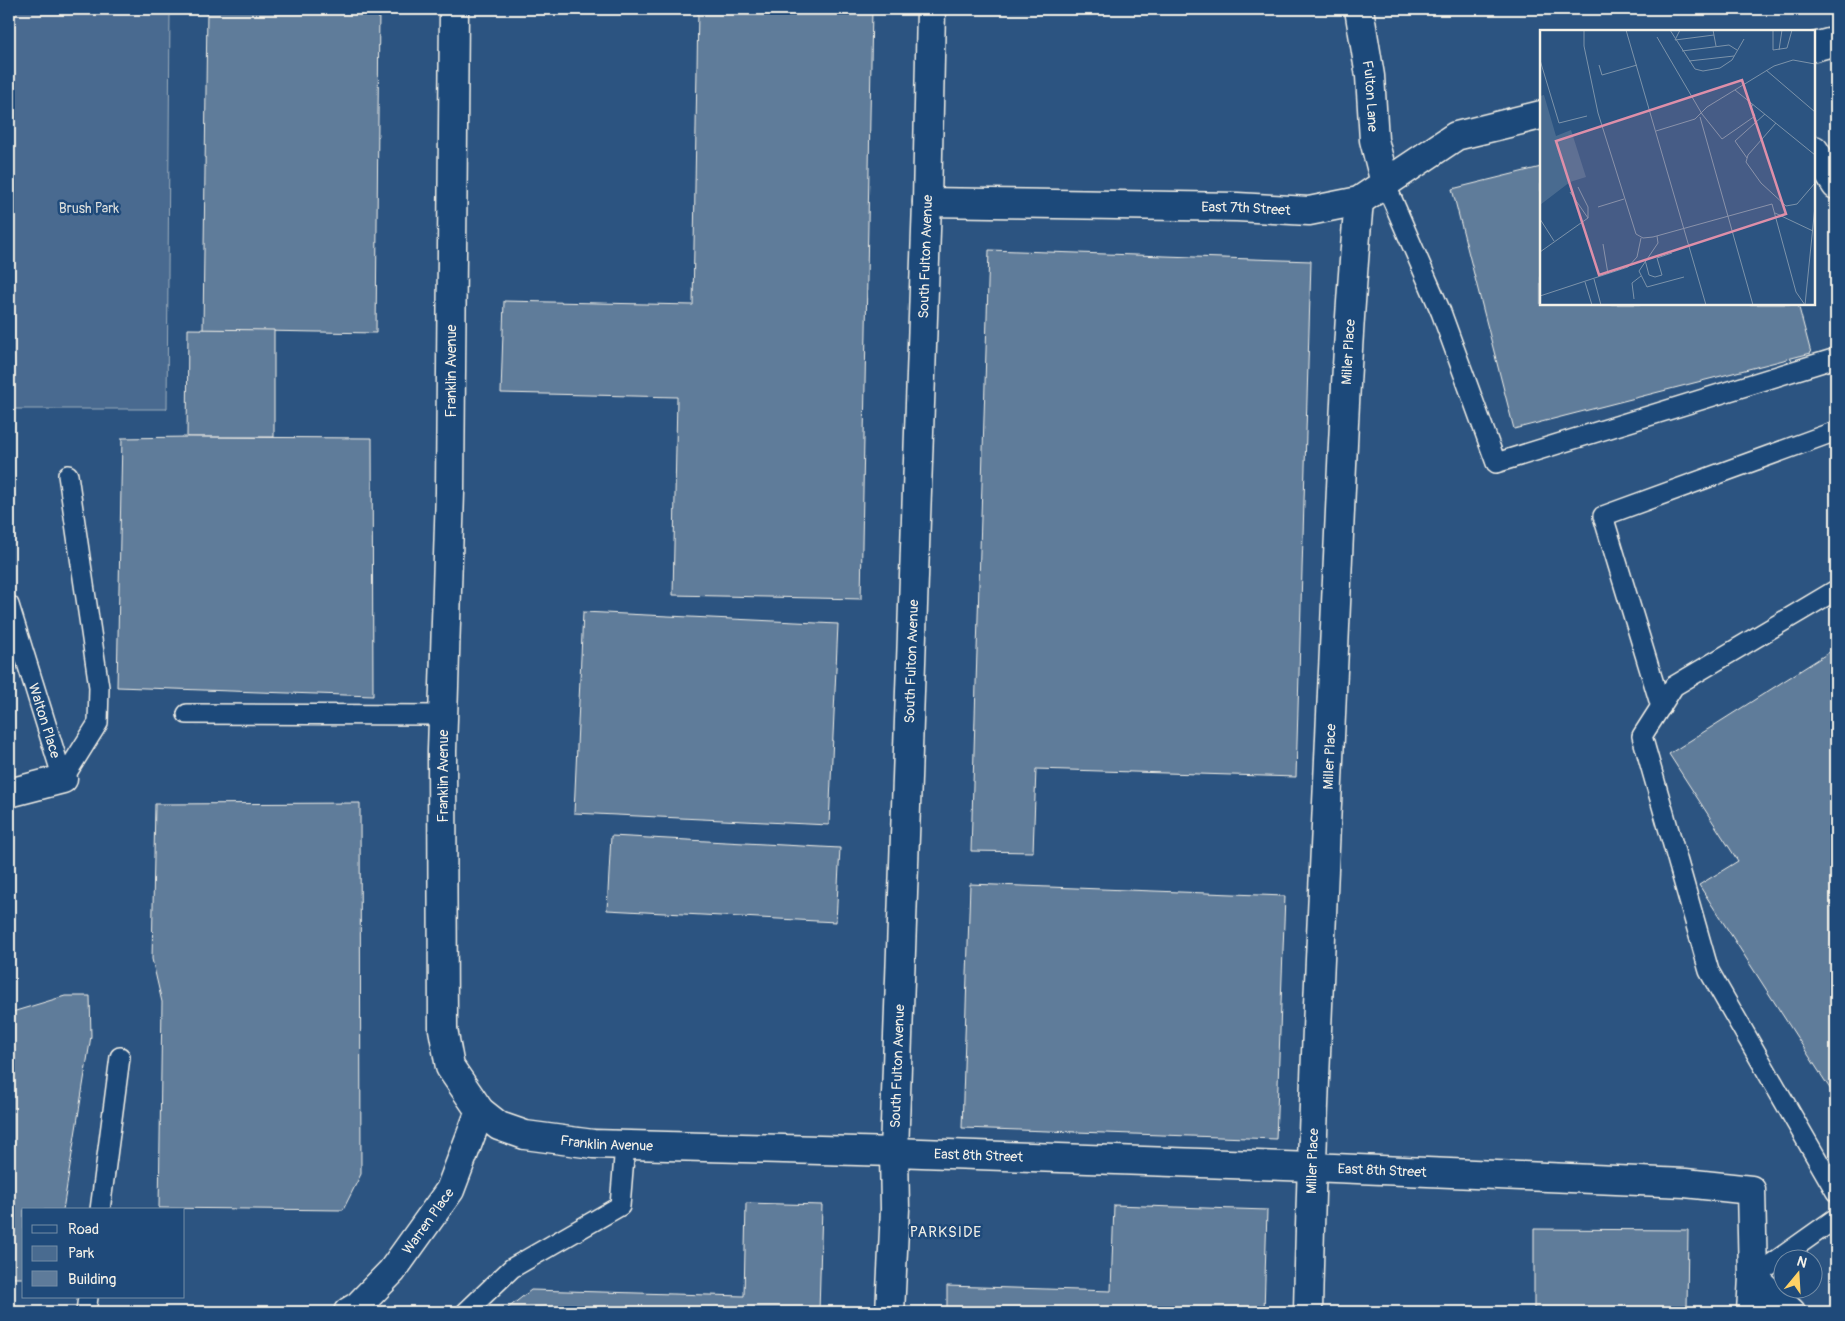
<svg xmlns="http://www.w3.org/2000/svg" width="1845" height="1321" font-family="Pangolin,sans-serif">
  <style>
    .green { fill: #496b90; stroke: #9eaebc }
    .building { fill: #5e7b9a; stroke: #f4f1e8 }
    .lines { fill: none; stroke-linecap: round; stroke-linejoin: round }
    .lane-casing { stroke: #f4f1e8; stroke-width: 22 }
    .street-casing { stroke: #f4f1e8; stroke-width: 31 }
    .secondary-casing { stroke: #f4f1e8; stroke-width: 31 }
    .lane { stroke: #1f4a7a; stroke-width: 19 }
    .street { stroke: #1f4a7a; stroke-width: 28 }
    .secondary { stroke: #1f4a7a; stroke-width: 28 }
    .labels { text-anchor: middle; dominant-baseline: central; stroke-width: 5; stroke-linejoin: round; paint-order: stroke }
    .street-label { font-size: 14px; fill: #f4f1e8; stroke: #1f4a7a }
    .park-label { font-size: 14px; fill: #dadddb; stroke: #1f4a7a }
    .neighbourhood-label { font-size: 15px; letter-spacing: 1px; fill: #f4f1e8; stroke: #1f4a7a }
    .inset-road { fill: none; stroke: #7c93aa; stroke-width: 1 }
    .view { fill: #de8fa9; fill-opacity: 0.15; stroke: #de8fa9; stroke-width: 2.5 }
    .inset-edge { fill: none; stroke: #f4f1e8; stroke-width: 2.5 }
  </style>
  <rect width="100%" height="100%" fill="#2c5481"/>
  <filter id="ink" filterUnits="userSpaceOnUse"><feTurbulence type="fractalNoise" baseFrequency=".02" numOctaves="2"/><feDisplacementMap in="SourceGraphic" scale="10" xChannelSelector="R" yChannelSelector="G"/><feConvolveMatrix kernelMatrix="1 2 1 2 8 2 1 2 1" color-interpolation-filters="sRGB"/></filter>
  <g filter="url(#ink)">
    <path class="green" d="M9 9H170L167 409H9Z"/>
    <g class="building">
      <path d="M207 9H379L376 333 203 330Z"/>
      <path d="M698 9H872L861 599 673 595 677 397 501 393 504 301 693 305Z"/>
      <path d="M1541 167V304H1798L1811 353 1514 429 1452 189Z"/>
      <path d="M989 250 1311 261 1296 777 1036 769 1033 852 971 851Z"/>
      <path d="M188 329 274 330V437H187Z"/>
      <path d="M187 437 372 438 373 696 117 687 122 438Z"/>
      <path d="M583 612 838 624 829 825 574 813Z"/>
      <path d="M1836 648V1098L1699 885 1738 861 1669 754Z"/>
      <path d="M360 803 361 1174 343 1210 159 1208 162 1002 152 959 155 804Z"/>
      <path d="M611 836 840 848 836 922 607 910Z"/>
      <path d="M970 884 1285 896 1276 1139 962 1128Z"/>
      <path d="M65 996H90L91 1036 63 1210H24V1278H9V1013Z"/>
      <path d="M746 1203 822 1205 819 1312H503L531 1290 744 1296Z"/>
      <path d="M1114 1205 1267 1210 1264 1312H947V1286L1111 1291Z"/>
      <path d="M1534 1229 1688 1230 1687 1312H1534Z"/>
    </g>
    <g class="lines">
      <g class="lane-casing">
        <g id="lane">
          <path d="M1385 183 1441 312 1496 463 1836 358"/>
          <path d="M1836 590 1674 686 1642 736 1709 971 1836 1192"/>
          <path id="s1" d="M9 605 63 779"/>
          <path d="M1661 707 1603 516 1836 431"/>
          <path d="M187 714 443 715"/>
          <path d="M63 779 98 723 99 687 68 475"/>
          <path d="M100 1210 120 1057"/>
          <path d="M1753 1277 1836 1218"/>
          <path d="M86 1312 88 1297"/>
          <path d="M466 1312 512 1268 620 1206 625 1145"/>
        </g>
      </g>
      <g class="street-casing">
        <g id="street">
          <path id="s2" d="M454 9 450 492 442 751 443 1029 450 1067 480 1111 499 1126 525 1135 593 1144 894 1152 1311 1167 1685 1183 1751 1190 1753 1277 1751 1312"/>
          <path id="s3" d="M1359 9 1370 76 1374 140 1385 183"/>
          <path d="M1814 47 1836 41"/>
          <path d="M1814 150 1836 185"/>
          <path id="s4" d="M927 202 1237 207 1309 211 1359 201 1456 136 1541 115"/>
          <path d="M9 793 63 779"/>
          <path d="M1753 1277 1791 1312"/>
          <path id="s5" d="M348 1312 358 1306 392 1271 450 1190 480 1111"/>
          <path id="s6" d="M1308 1312C1312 1105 1323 899 1332 692 1340 528 1344 364 1359 201"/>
        </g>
      </g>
      <g class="secondary-casing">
        <g id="secondary">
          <path id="s7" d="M890 1312 895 1209 894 1152 927 202 931 9"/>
        </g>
      </g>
      <use href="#lane" class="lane"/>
      <use href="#street" class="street"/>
      <use href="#secondary" class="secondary"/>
    </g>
  </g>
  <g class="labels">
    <g class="street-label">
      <text stroke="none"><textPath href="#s3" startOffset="88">Fulton Lane</textPath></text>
      <text stroke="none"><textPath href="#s4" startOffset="319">East 7th Street</textPath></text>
      <text stroke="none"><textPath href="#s7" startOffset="1056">South Fulton Avenue</textPath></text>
      <text stroke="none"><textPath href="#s6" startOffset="961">Miller Place</textPath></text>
      <text transform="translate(451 371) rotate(-90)">Franklin Avenue</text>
      <text stroke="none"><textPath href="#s7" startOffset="651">South Fulton Avenue</textPath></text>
      <text stroke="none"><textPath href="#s1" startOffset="121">Walton Place</textPath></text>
      <text stroke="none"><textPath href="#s6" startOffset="556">Miller Place</textPath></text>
      <text transform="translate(443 776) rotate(-90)">Franklin Avenue</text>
      <text stroke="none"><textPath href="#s7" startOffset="246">South Fulton Avenue</textPath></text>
      <text stroke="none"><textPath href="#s2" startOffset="1246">Franklin Avenue</textPath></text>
      <text stroke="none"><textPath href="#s2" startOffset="1618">East 8th Street</textPath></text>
      <text stroke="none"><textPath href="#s6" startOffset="151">Miller Place</textPath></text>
      <text stroke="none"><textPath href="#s2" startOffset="2022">East 8th Street</textPath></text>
      <text stroke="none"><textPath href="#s5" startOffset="122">Warren Place</textPath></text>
    </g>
    <g class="park-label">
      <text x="89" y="208">Brush Park</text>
    </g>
    <g class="neighbourhood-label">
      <text x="946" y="1232">PARKSIDE</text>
    </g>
  </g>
  <g transform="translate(1540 30)">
    <rect width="275" height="275" fill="#2c5481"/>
    <path d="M4 65 16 106 31 100 46 147 30 152 0 175V66Z" fill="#496b90"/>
    <path class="inset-road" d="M44 0V16L58 83 96 204 103 208 113 207 232 174 256 262 265 275M86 0 166 275M130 0 155 39 163 41 180 38 192 30 204 9M140 0 135 10 174 5M173 0 176 16M233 0V20L247 18 252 0M117 7 162 84 182 109 215 86 211 78 213 74M239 20 242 0M142 21 189 15 197 20M0 30 19 93 47 86M149 31 194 26M59 35 62 45 97 35M226 40 275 82M195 60 275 125M160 87 213 275M236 93 208 125 206 132 221 153 246 176 257 174 275 153M116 101 155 89 167 77 234 36 253 30 275 34M207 128 195 111 225 84M38 157 48 177V188M30 162 48 188M58 177 84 169M235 183 273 201M0 189 14 211M117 206 118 213 99 241 107 257 144 247M63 214 68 244M0 222 48 188M105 230 109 245 115 247 122 245 117 228 132 223M54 249 61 275M45 252 52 275M0 266 88 237 97 227 101 208M94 269 92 253 101 246M265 275 275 176"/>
    <path class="view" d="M202 50 246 184 59 245 16 111Z"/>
    <rect width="275" height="275" class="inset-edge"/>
  </g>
  <rect width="1845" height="1321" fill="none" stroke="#1f4a7a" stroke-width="30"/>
  <rect x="15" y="15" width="1815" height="1291" fill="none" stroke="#f4f1e8" stroke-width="2" filter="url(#ink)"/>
  <rect x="22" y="1208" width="162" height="90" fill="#1f4a7a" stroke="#748da6"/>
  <rect x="32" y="1225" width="25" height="8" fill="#1f4a7a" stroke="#748da6"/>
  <text x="68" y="1234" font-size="15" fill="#f4f1e8">Road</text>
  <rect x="32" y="1246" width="25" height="15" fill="#496b90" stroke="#748da6"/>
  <text x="68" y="1258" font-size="15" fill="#f4f1e8">Park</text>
  <rect x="32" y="1271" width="25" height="15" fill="#5e7b9a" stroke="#748da6"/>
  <text x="68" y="1284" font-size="15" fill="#f4f1e8">Building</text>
  <g transform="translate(1798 1274) rotate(18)"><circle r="24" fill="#1f4a7a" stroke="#748da6"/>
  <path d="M0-4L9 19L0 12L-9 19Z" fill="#ffd166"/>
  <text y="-8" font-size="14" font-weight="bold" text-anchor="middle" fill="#f4f1e8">N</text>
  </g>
</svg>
